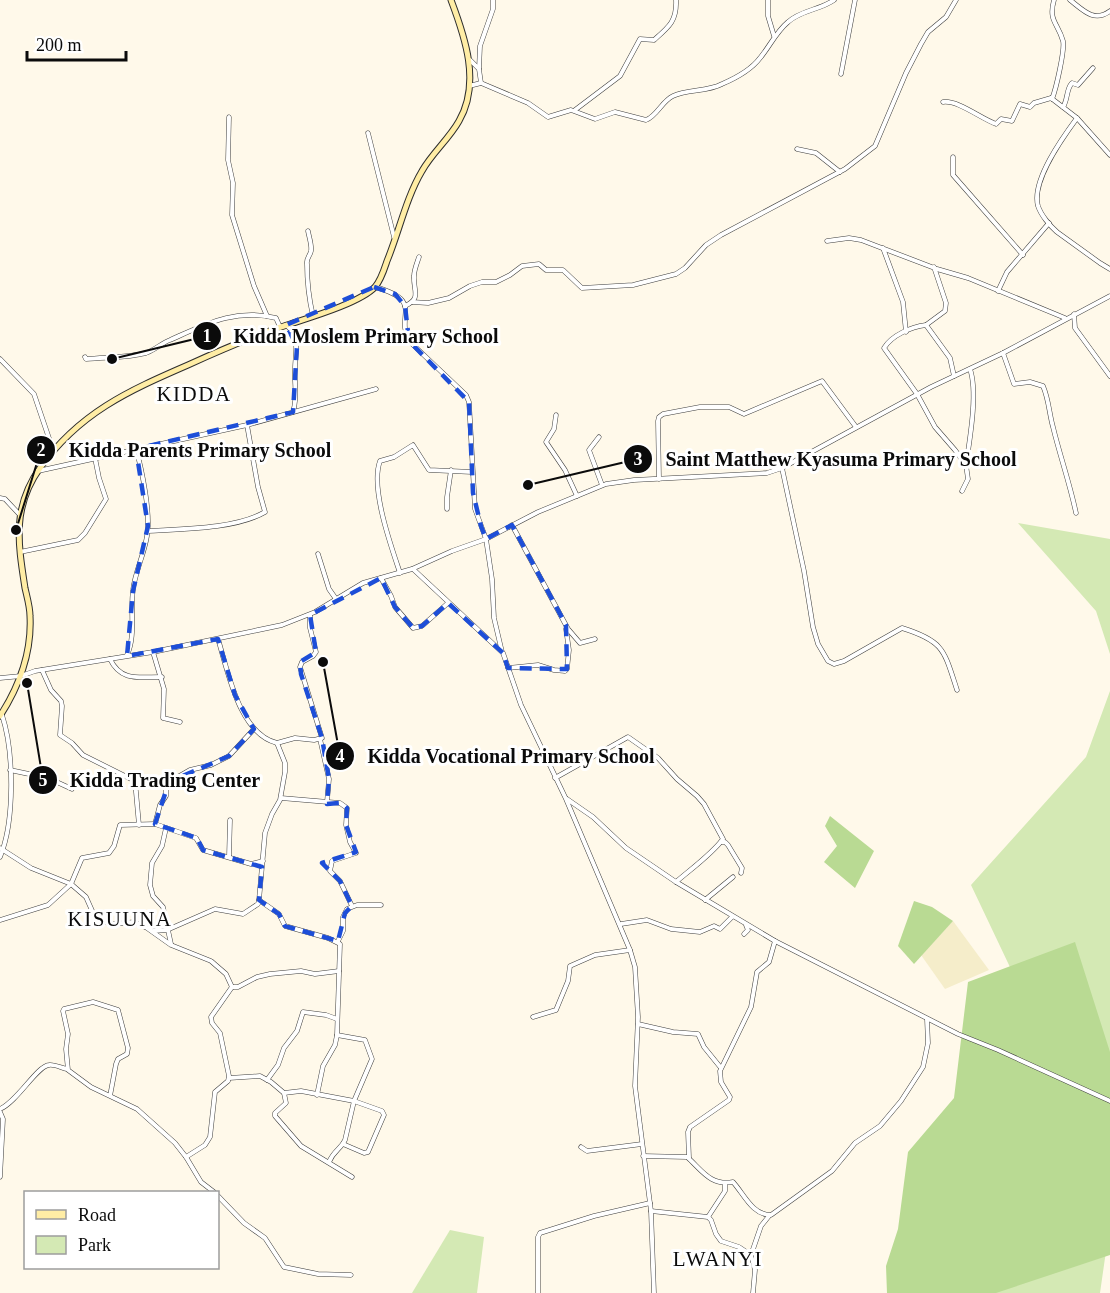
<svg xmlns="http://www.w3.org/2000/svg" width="1110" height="1293" font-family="'Times New Roman',serif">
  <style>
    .farmland { fill: #f5edca }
    .green { fill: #d4e9b4 }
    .forest { fill: #b9da93 }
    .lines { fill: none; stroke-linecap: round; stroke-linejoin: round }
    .street-casing { stroke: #3e3e3e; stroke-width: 5 }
    .secondary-casing { stroke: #2d2d2d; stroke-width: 7 }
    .street { stroke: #fff; stroke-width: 4 }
    .secondary { stroke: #ffeda5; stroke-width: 5 }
    .marked { fill: none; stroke: #1d4ed8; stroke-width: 4.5; stroke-dasharray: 12 8; stroke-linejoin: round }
    .labels { text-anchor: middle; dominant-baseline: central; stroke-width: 6; stroke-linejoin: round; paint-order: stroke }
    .quarter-label { font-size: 21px; letter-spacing: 1.5px; fill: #0b0b0b; stroke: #fff }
    .leader { fill: none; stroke: #0b0b0b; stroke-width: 2 }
    .callout-dot { fill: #0b0b0b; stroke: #fff; stroke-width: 2 }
    .mark-label { font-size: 18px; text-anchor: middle; font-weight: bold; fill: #fff }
    .callout-label { font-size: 20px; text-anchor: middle; font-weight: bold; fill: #0b0b0b; stroke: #fff; stroke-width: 6; stroke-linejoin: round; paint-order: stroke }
  </style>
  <rect width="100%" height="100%" fill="#fff9ea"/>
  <path class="farmland" d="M953 921 989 970 945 989 921 955Z"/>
  <g class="green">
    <path d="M1018 523 1110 539V654L1096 611Z"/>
    <path d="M1110 691V1223L1100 1293H889L1036 1022 971 885 1086 757Z"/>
    <path d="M450 1230 484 1237 477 1293H412Z"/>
  </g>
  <g class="forest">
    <path d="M830 816 874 851 855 888 824 862 837 846 825 826Z"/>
    <path d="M914 901 932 907 953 921 914 964 898 946Z"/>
    <path d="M1075 942 1110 1052V1255L996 1293H887L886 1266 898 1229 908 1152 954 1098 968 982Z"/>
  </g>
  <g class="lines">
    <g class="street-casing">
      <g id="street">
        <path d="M768 0V16L774 36"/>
        <path d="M1070 0C1083 10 1094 23 1110 11"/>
        <path d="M470 60 479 69 481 83 528 103 548 117 571 110 595 119 615 112 646 120C657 116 662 101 673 96 688 89 707 92 722 84 736 78 751 70 760 58 770 46 776 32 788 22 801 10 820 10 834 0"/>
        <path d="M479 69 480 46 493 9V0"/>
        <path d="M841 74 855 0"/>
        <path d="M469 86 481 83"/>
        <path d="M1052 99C1056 89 1065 50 1063 41 1058 23 1048 21 1054 0"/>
        <path d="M943 102C958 100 980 118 996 124L1001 119 1012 121 1020 104 1030 107 1034 103 1051 98 1077 118 1110 155"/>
        <path d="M1063 107C1068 100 1066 89 1072 83L1078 85 1093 68"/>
        <path d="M575 110 620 76 640 39 654 40C669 27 677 21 676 0"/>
        <path d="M229 117 228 160 233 183 232 215 254 286 267 316"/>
        <path d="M1077 118C1063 137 1031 181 1038 206 1041 215 1050 226 1057 232L1100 263 1110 269"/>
        <path d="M368 133 394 237"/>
        <path d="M797 149 816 153 840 172"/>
        <path d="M953 157V175L1023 255"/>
        <path d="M308 231C309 237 312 245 311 251 310 256 306 258 307 264 307 282 309 299 313 316"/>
        <path d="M827 241 849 238 861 240 937 269 968 278 1065 318"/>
        <path d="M883 248 903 302 906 332"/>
        <path d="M375 287C425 301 395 315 409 341L466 395 469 402 475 509 486 539 492 579 494 618 502 652"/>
        <path d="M998 291 1007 272 1049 223"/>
        <path d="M412 302 428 303 449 298 470 286 482 282H496L510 275 522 266 539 264 546 270H563L582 288 633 285 676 274 685 268 706 245 721 235 845 169 875 146 906 73 921 44 928 32 946 17 956 0"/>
        <path d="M405 306C422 298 413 291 414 276 414 270 417 263 419 257"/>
        <path d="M1074 314 1075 328 1110 376"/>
        <path d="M286 325C301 337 295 353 295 369 294 385 298 396 293 412"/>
        <path d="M926 325 945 311 946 303 934 267"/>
        <path d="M1003 353 1014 384 1030 382 1043 386C1049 400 1049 413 1053 427 1060 456 1070 484 1076 513"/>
        <path d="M85 357 86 359C106 357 127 358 146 353 155 350 162 343 170 340 206 324 236 308 276 318L280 327"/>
        <path d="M0 359 34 394 53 450"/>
        <path d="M954 376 950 358 926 325C911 327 892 335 884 348L917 394 935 427 955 450 966 465 968 479 962 491"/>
        <path d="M556 415 554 429 546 442 565 470 577 496"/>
        <path d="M599 437 589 450 602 485"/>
        <path d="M966 465C970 438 978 392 970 369"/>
        <path d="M782 468 804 571 813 627 818 644 828 661 834 664 844 661 902 628C944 641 944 650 957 690"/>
        <path d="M38 471 247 425 376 389"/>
        <path d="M659 479 658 421 659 417 663 414 700 407H729L744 414 822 381 856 427"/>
        <path d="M0 498 5 499 20 515"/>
        <path d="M447 509V497L451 470"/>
        <path d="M512 525 568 629 580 643 595 639"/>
        <path d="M148 531C182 529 236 529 265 512L258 487 247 425"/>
        <path d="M20 552 78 540 85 533 106 499 99 478 95 458"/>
        <path d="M318 554 329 589 336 599"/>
        <path d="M413 569 503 653 521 705 566 799 630 950 635 967 638 1017 635 1086 651 1211 654 1293"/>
        <path d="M400 573C391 546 370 488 380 461L394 457 413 445 429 470 472 472"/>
        <path d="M381 578 391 596 395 607 413 628 422 626 448 603"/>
        <path d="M153 652 164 689 163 718 180 722"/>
        <path d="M127 655C136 636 130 611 133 590 135 572 144 555 147 536 151 514 142 470 136 449"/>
        <path d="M110 659C121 682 139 677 162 677"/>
        <path d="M508 668 538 665 554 670 565 671 567 669 569 650 566 629"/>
        <path d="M42 670 51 690 61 701 62 706 60 735 72 743 83 755 135 781 139 825"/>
        <path d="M0 678 21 676 35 671 153 652 282 625 315 612 363 583 412 569 452 551 486 539 538 512 606 484 634 480 767 473 782 468 931 387 1003 353 1110 296"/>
        <path d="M320 739 329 779 327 802"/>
        <path d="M277 743 295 738 314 740 322 738 300 667 302 662 313 656 316 652 310 628V615"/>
        <path d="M10 770 48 778 72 789"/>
        <path d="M555 778 628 737 658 758 677 779 697 796 704 804 723 839C712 854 691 869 676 882"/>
        <path d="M281 798 340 803 347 808 346 825 350 842 356 853 332 861 330 871 340 881 352 906"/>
        <path d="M567 799 593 817 626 848 676 882 775 941 958 1034 998 1050 1110 1101"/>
        <path d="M155 824 160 805 166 796V787L169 782 190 770 211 765 229 756 254 729"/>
        <path d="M166 828 162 846 152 863 150 885 153 896 163 907 171 944"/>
        <path d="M721 842H725L728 845 742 868 741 873"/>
        <path d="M0 848 31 868 71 884 86 897 94 915 99 921 114 924 134 922 147 928 171 945 211 961 226 974 232 987H238L257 977 270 974 301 971 315 974 339 971"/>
        <path d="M0 857C15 821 14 751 2 715"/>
        <path d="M229 857 230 820"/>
        <path d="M259 900 279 914 285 926 328 938 340 944 337 1035 335 1045 323 1066 317 1095"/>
        <path d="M705 900 733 877"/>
        <path d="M0 920 48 905 71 884 82 858 109 853 114 846 120 825 155 824 196 838 203 850 251 864 263 861"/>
        <path d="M621 924 647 920 671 929 700 932 714 926 720 929 732 917"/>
        <path d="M153 931 167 930 215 909 243 914 258 904 259 900 265 833 272 814 280 800 285 772V763L277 743C239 734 228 671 218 639"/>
        <path d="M744 934 748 930 746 925"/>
        <path d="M338 941 343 931V917L347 909 357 905H381"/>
        <path d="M533 1017 556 1010 568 981 570 966 595 955 630 950"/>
        <path d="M638 1024 673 1032 698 1034 704 1047 721 1068"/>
        <path d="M229 1078 260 1076 271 1082 284 1093 301 1091 354 1101 382 1111 384 1115 368 1152 364 1153 343 1144"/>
        <path d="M267 1080 278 1065 284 1048 297 1031 303 1012 326 1015 337 1019"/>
        <path d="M284 1093 286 1103 275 1113V1116L301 1146 352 1177"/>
        <path d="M110 1096 116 1064 118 1059 127 1054 128 1048 118 1010 93 1002 64 1009 63 1011 68 1034 66 1049 68 1070 91 1087 137 1109 175 1143 186 1157 201 1182 214 1192"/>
        <path d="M0 1109C17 1102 37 1066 49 1065 54 1064 62 1068 67 1069"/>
        <path d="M0 1112 3 1119 0 1177"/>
        <path d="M581 1147 587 1151 642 1144"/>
        <path d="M643 1156 687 1157C702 1170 710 1186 733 1182 744 1194 752 1215 771 1215L832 1171 855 1143 880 1126 901 1101 923 1067 928 1043 927 1019"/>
        <path d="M186 1157 205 1145 210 1137 215 1092 228 1081 229 1076 220 1033 212 1023 211 1017 232 987"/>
        <path d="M689 1158 688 1132 690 1127 729 1100 730 1097 721 1082 720 1071 751 1007 757 972 769 962 775 941"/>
        <path d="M329 1162C334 1150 341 1149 345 1140L354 1101 372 1059 365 1040 337 1035"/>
        <path d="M218 1196 244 1223 265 1238 284 1267 318 1274 351 1275"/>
        <path d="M651 1211 708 1217 711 1220 716 1234 721 1241 739 1247 751 1255"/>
        <path d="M708 1217 725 1191V1184"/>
        <path d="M538 1293V1237L540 1233 594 1216 650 1203"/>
        <path d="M753 1293 755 1270 751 1255 761 1226 769 1216"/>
      </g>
    </g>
    <g class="secondary-casing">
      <path id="secondary" d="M0 716C20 685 32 653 30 616 30 607 27 597 25 588 18 543 12 507 40 468 79 413 128 391 188 365 221 350 253 336 287 325 308 318 360 303 375 287 381 280 384 270 387 261 399 232 406 198 422 171 432 153 449 139 459 121 481 83 465 37 451 0"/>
    </g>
    <use href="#street" class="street"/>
    <use href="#secondary" class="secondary"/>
  </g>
  <path class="marked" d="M374 287 395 294 405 306 409 341 469 402 473 493 481 526 486 539 512 525 566 625 567 669 508 668 503 653 448 603 422 626 413 628 395 607 381 578 310 615 316 652 300 662 301 674 322 738 329 779 327 804 340 803 347 808 346 825 356 852 322 863 340 881 352 906 345 913 338 941 285 926 279 914 259 900 262 867 203 850 197 838 155 824 169 782 229 756 254 729 235 695 218 639 127 656 133 591 148 526 136 449 293 412 297 346 286 325Z"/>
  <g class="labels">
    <g class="quarter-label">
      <text x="194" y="394">KIDDA</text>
      <text x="120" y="919">KISUUNA</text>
      <text x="718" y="1259">LWANYI</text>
    </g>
  </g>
  <path class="leader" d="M112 359L207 336M16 530L41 450M528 485L638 459M323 662L340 756M27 683L43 780"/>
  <g class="callout-dot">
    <circle cx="112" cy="359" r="6"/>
    <circle cx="16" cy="530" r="6"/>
    <circle cx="528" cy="485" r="6"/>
    <circle cx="323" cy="662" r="6"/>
    <circle cx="27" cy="683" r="6"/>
    <circle cx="207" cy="336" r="15"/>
    <circle cx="41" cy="450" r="15"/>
    <circle cx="638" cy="459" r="15"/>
    <circle cx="340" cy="756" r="15"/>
    <circle cx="43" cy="780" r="15"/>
  </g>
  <g class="mark-label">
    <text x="207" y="342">1</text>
    <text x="41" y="456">2</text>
    <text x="638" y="465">3</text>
    <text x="340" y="762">4</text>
    <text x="43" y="786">5</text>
  </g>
  <g class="callout-label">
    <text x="366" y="343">Kidda Moslem Primary School</text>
    <text x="200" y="457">Kidda Parents Primary School</text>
    <text x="841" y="466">Saint Matthew Kyasuma Primary School</text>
    <text x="511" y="763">Kidda Vocational Primary School</text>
    <text x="165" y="787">Kidda Trading Center</text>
  </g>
  <rect x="24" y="1191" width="195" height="78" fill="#ffffff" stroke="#9d9d9d" stroke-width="1.5"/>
  <rect x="36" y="1210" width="30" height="9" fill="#ffeda5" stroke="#9d9d9d" stroke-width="1.5"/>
  <text x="78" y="1221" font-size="18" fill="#0b0b0b">Road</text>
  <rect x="36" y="1236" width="30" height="18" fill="#d4e9b4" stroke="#9d9d9d" stroke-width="1.5"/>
  <text x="78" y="1251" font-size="18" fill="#0b0b0b">Park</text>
  <path d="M27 51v9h99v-9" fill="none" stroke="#0b0b0b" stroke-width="3"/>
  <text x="36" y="51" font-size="18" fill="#0b0b0b" stroke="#ffffff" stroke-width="4.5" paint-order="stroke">200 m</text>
</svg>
